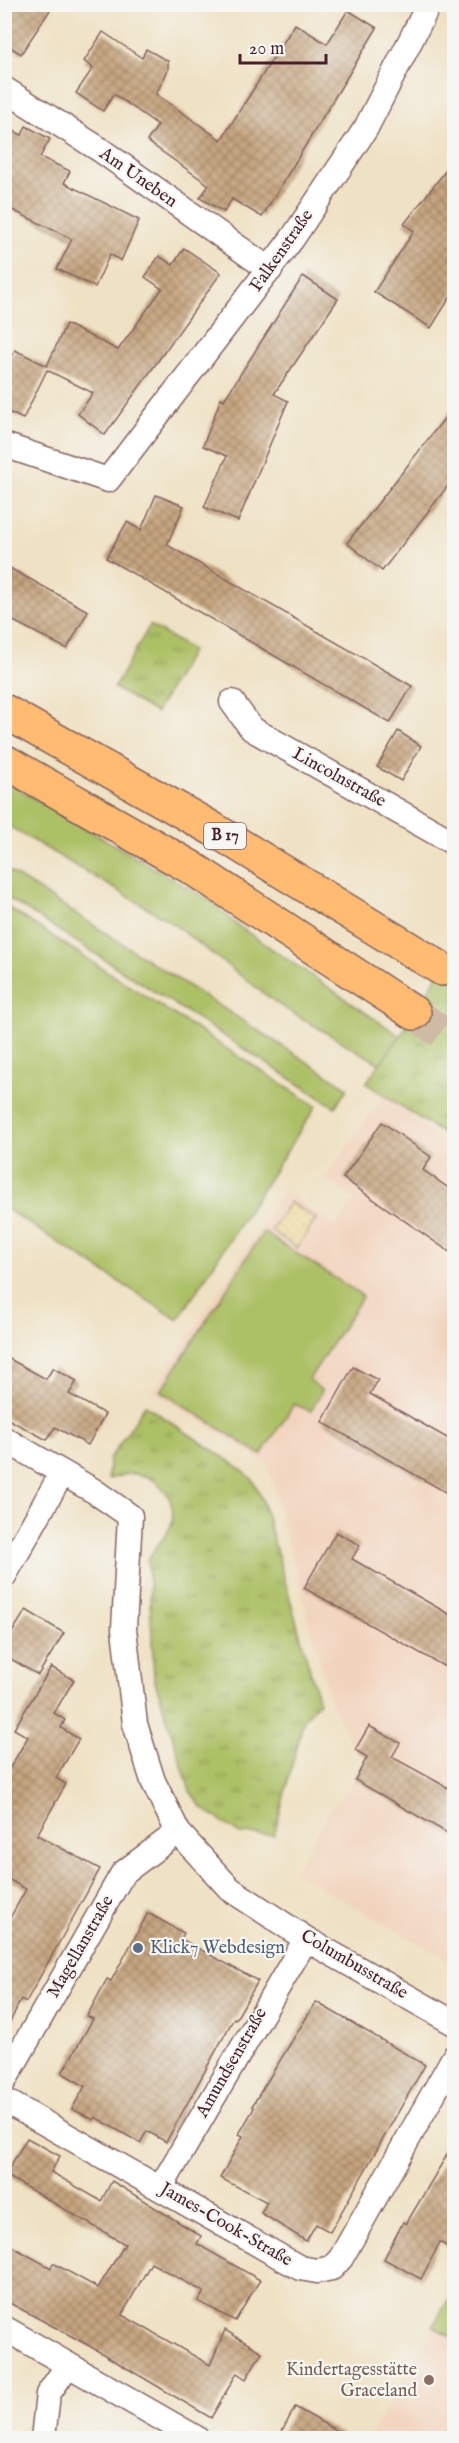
<svg xmlns="http://www.w3.org/2000/svg" width="459" height="2443" font-family="'IM FELL English',serif">
  <style>
    .built { fill: #f2d4be }
    .grass { fill: #acc065; stroke: #7b7048; stroke-width: 1.5 }
    .sand { fill: url(#sand-dots); stroke: #9c7c64; stroke-width: 1.5 }
    .park { fill: url(#park-tufts); stroke: #7b7048; stroke-width: 1.5 }
    .building { fill: url(#building-cross-hatch) }
    .lines { fill: none; stroke-linecap: round; stroke-linejoin: round }
    .trunk-tunnel { stroke: #cebaa5; stroke-width: 33; stroke-dasharray: 33 16; stroke-linecap: butt }
    .minor-casing { stroke: #846360; stroke-width: 27 }
    .trunk-casing { stroke: #846360; stroke-width: 36 }
    .minor { stroke: #fff; stroke-width: 24 }
    .trunk { stroke: #febb71; stroke-width: 33 }
    .service-dot { fill: #5c6f8a; stroke: #f6f6f2; stroke-width: 2 }
    .education-dot { fill: #8d6e63; stroke: #f6f6f2; stroke-width: 2 }
    .labels { text-anchor: middle; dominant-baseline: central; stroke-width: 4.5; stroke-linejoin: round; paint-order: stroke }
    .shield { fill: #f6f6f2; stroke: #7e6067; stroke-width: 1.5 }
    .shield-label { font-size: 16px; font-weight: bold; fill: #4a1f2b }
    .street-label { font-size: 18px; fill: #4a1f2b; stroke: #f6f6f2 }
    .service-label { font-size: 18px; fill: #4e5e75; stroke: #f6f6f2; text-anchor: start }
    .education-label { font-size: 18px; fill: #785e54; stroke: #f6f6f2; text-anchor: end }
  </style>
  <defs>
    <pattern id="sand-dots" width="8" height="8" patternUnits="userSpaceOnUse" patternTransform="scale(1.5)"><rect width="8" height="8" fill="#eeda9e"/><path d="M2 2h.1M6 6h.1" fill="none" stroke="#cebb88" stroke-width="1.8" stroke-linecap="round"/></pattern>
    <pattern id="park-tufts" width="24" height="20" patternUnits="userSpaceOnUse" patternTransform="scale(1.5)"><rect width="24" height="20" fill="#acc065"/><path d="M3 7l-1-3M5 7V3M7 7l1-3M15 17l-1-3M17 17v-4M19 17l1-3" fill="none" stroke="#8e9b53"/></pattern>
    <pattern id="building-cross-hatch" width="8" height="8" patternUnits="userSpaceOnUse" patternTransform="scale(1.5)"><rect width="8" height="8" fill="#c6a57f"/><path d="M0 0l8 8M0 8l8-8" fill="none" stroke="#a38668"/></pattern>
  </defs>
  <rect width="100%" height="100%" fill="#f6f6f2"/>
  <filter id="ink" filterUnits="userSpaceOnUse"><feTurbulence type="fractalNoise" baseFrequency=".0167" numOctaves="2"/><feDisplacementMap in="SourceGraphic" scale="12" xChannelSelector="R" yChannelSelector="G"/><feConvolveMatrix kernelMatrix="1 2 1 2 8 2 1 2 1" color-interpolation-filters="sRGB"/></filter>
  <filter id="wash" filterUnits="userSpaceOnUse"><feTurbulence type="fractalNoise" baseFrequency=".008" numOctaves="4" result="noise"/><feDisplacementMap in="SourceGraphic" scale="24" xChannelSelector="R" yChannelSelector="G"/><feGaussianBlur stdDeviation="1.35" result="paint"/><feColorMatrix in="noise" values="0 0 0 0 0 0 0 0 0 0 0 0 0 0 0 0 0 1.4 0 .05"/><feComposite in="paint" operator="in"/></filter>
  <g filter="url(#wash)">
    <rect width="100%" height="100%" fill="#efe1c3"/>
    <g class="built">
      <path d="M384 1095 454 1151V1963L294 1872 328 1812 355 1780 367 1757 355 1750 331 1703 267 1464 153 1391 284 1191 336 1226 355 1200 325 1178Z"/>
      <path d="M433 2326 454 2338V2421L445 2438H369Z"/>
    </g>
    <g class="grass">
      <path d="M5 781 211 901 237 925 400 1036 380 1064 279 1005 168 920 5 824Z"/>
      <path d="M4 868 348 1088 335 1107 5 896Z"/>
      <path d="M4 905 316 1106 178 1320 5 1208Z"/>
      <path d="M263 1232 363 1296 309 1379 322 1391 311 1411 294 1404 261 1455 161 1391Z"/>
      <path d="M454 2289V2338L433 2326Z"/>
    </g>
    <path class="sand" d="M290 1202 316 1219 297 1248 271 1230Z"/>
    <g class="park">
      <path d="M150 625 192 650 156 713 114 688Z"/>
      <path d="M454 949V1141L366 1083 400 1036Z"/>
      <path d="M145 1405 237 1466 253 1480 262 1499 319 1702 304 1719 274 1835 240 1834 202 1808 190 1791 154 1678 148 1560C154 1546 166 1539 171 1525 179 1499 157 1473 131 1474 124 1474 115 1478 108 1479L109 1460Z"/>
    </g>
    <g id="blocks">
      <g class="building">
        <path d="M4 4H54L21 54 4 43Z"/>
        <path d="M348 10 377 28 262 217 232 199 224 212 200 198 209 185 147 141 158 125 114 94 103 111 76 93 93 68 84 61 103 32 142 58 146 49 168 61V70L156 94 221 140 295 24 327 44Z"/>
        <path d="M26 126 50 139 40 157 70 171 64 183 139 220 121 261 110 254 95 287 57 269 72 239 4 206V127L22 135Z"/>
        <path d="M454 160V291L431 328 374 292 414 231 404 224Z"/>
        <path d="M184 248 221 273 105 435 78 414 93 393 47 370 23 419 4 410V370L15 350 47 366 66 324 118 350 162 289 145 277 159 256 173 265Z"/>
        <path d="M303 276 338 299 274 394 288 401 238 521 204 507 227 456 203 446 221 398 224 400Z"/>
        <path d="M454 406V478L382 571 347 543Z"/>
        <path d="M156 495 184 506 167 545 412 686 390 723 106 558 127 522 141 530Z"/>
        <path d="M4 565 88 611 67 649 4 616Z"/>
        <path d="M398 731 421 746 401 781 377 767Z"/>
        <path d="M382 1122 431 1157 423 1170 454 1192V1255L343 1178Z"/>
        <path d="M4 1356 46 1379 53 1368 77 1381 69 1394 105 1414 88 1445 55 1427 47 1440 4 1417Z"/>
        <path d="M353 1367 378 1380 370 1394 454 1442V1497L322 1422Z"/>
        <path d="M336 1532 360 1545 352 1559 454 1617V1672L304 1588Z"/>
        <path d="M26 1610 64 1633 38 1675 4 1655V1645Z"/>
        <path d="M51 1667 74 1680 54 1713 65 1720 61 1728 79 1739 56 1778 66 1784 37 1835 100 1869 26 2002 21 1999 4 2035V1929L26 1889 4 1877V1778L28 1737 14 1729Z"/>
        <path d="M369 1726 400 1743 392 1757 454 1791V1837L355 1780 367 1757 355 1750Z"/>
        <path d="M148 1913 184 1933 181 1939 258 1981 236 2019 234 2018 166 2142 147 2131 140 2143 95 2117 94 2120 72 2109 85 2086 62 2073 93 2019 87 2016 107 1979 111 1981Z"/>
        <path d="M316 2002 425 2065 330 2232 316 2224 306 2241 261 2213 267 2202 220 2178 243 2136 239 2134 254 2108 252 2106Z"/>
        <path d="M27 2138 60 2156 51 2172 101 2201 112 2181 201 2236 197 2244 260 2280 235 2321 198 2301 204 2292 151 2263 122 2315 210 2365 225 2330 262 2352 246 2379 237 2373 211 2418 86 2344 4 2300V2242L51 2268 53 2263 98 2288 125 2244 5 2175Z"/>
        <path d="M454 2143V2251L440 2242 421 2279 384 2259 403 2222 406 2224Z"/>
        <path d="M295 2407 351 2439H278Z"/>
      </g>
    </g>
  </g>
  <g filter="url(#ink)">
    <use href="#blocks" fill-opacity="0" stroke="#846360" stroke-width="1.5"/>
    <g class="lines">
      <path class="trunk-tunnel" d="M414 1013 454 1041"/>
      <g class="minor-casing">
        <g id="minor">
          <path d="M4 89 99 149 270 270"/>
          <path d="M4 445 108 480 292 239 366 128 429 4"/>
          <path d="M232 702 252 729 454 843"/>
          <path d="M4 1439 94 1491 130 1516 124 1629 135 1724 153 1781 178 1832 230 1889 306 1939 454 2023"/>
          <path d="M4 1576 62 1473"/>
          <path d="M4 2081 123 1873 178 1832"/>
          <path d="M4 2100 300 2268 317 2271 332 2268 341 2258 454 2057"/>
          <path d="M161 2187 306 1939"/>
          <path d="M4 2328 196 2438"/>
          <path d="M43 2438 48 2394 68 2365"/>
        </g>
      </g>
      <g class="trunk-casing">
        <g id="trunk">
          <path d="M4 711 213 829 442 969"/>
          <path d="M4 761 192 868 414 1013"/>
        </g>
      </g>
      <use href="#minor" class="minor"/>
      <use href="#trunk" class="trunk"/>
    </g>
  </g>
  <circle class="service-dot" cx="138" cy="1948" r="6"/>
  <circle class="education-dot" cx="429" cy="2380" r="6"/>
  <g class="labels">
    <rect class="shield" x="204" y="823" width="42" height="26" rx="4.5"/>
    <g class="shield-label">
      <text x="225" y="836">B 17</text>
    </g>
    <g class="street-label">
      <text transform="translate(138 178) rotate(35)">Am Uneben</text>
      <text transform="translate(282 251) rotate(-55)">Falkenstraße</text>
      <text transform="translate(339 778) rotate(29)">Lincolnstraße</text>
      <text transform="translate(81 1947) rotate(-60)">Magellanstraße</text>
      <text transform="translate(354 1965) rotate(30)">Columbusstraße</text>
      <text transform="translate(232 2063) rotate(-60)">Amundsenstraße</text>
      <text transform="translate(226 2225) rotate(30)">James-Cook-Straße</text>
    </g>
    <g class="service-label">
      <text x="150" y="1948">Klick7 Webdesign</text>
    </g>
    <g class="education-label">
      <text x="417" y="2370">Kindertagesstätte<tspan x="417" dy="21">Graceland</tspan></text>
    </g>
  </g>
  <rect width="459" height="2443" fill="none" stroke="#f6f6f2" stroke-width="24"/>
  <path d="M240 54v9h86v-9" fill="none" stroke="#4a1f2b" stroke-width="3"/>
  <text x="249" y="54" font-size="18" fill="#4a1f2b" stroke="#f6f6f2" stroke-width="4.5" paint-order="stroke">20 m</text>
</svg>
